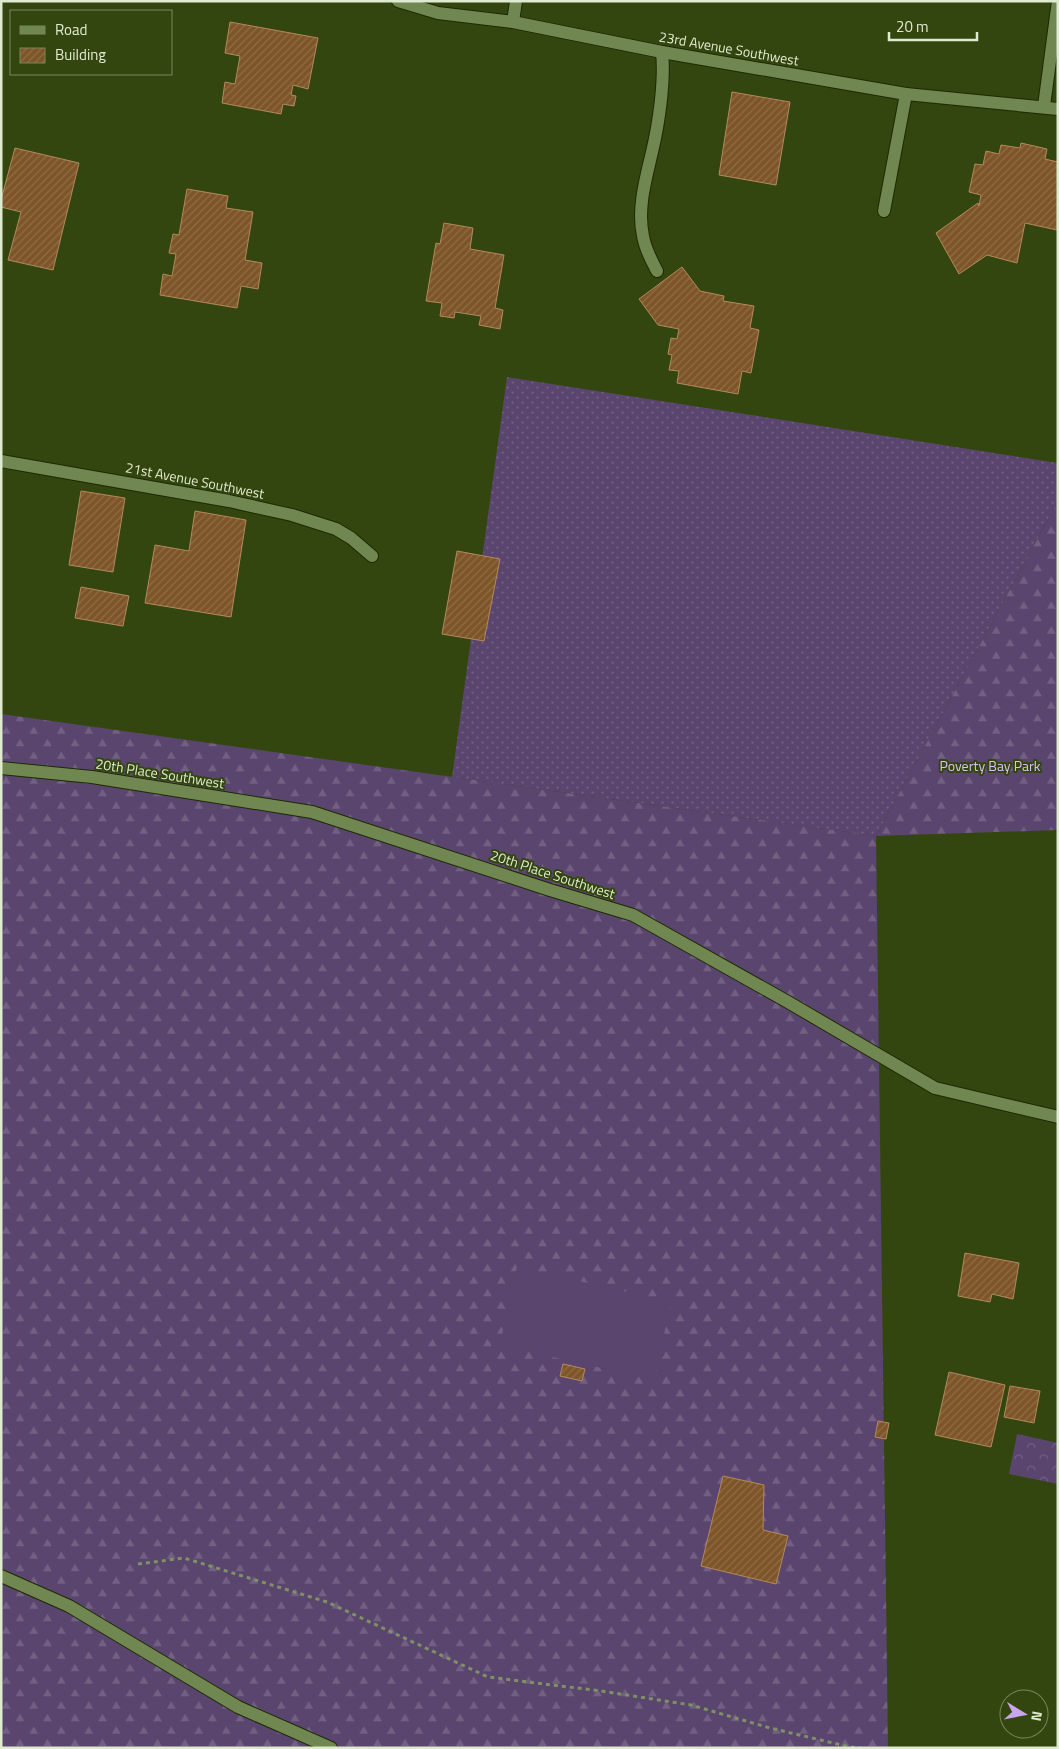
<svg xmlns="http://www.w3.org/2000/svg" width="1059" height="1749" font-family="'Titillium Web',sans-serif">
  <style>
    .grass { fill: url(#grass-dots) }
    .forest { fill: url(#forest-firs) }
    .park { fill: url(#park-crowns) }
    .garden { fill: #5a456f }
    .building { fill: url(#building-hatch); stroke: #b5895c }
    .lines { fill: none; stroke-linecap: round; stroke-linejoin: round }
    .service-casing { stroke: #1d2a02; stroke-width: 14 }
    .minor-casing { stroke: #1d2a02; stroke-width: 14 }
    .path { stroke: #7f9064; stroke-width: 3; stroke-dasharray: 4 4; stroke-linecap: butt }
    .service { stroke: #718751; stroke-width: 12 }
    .minor { stroke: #718751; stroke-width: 12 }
    .labels { text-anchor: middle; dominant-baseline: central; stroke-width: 4; stroke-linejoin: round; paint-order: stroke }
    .street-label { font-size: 14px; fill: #deebce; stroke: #33460f }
    .park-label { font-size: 14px; fill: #ddbefd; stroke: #33460f }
  </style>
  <defs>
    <pattern id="grass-dots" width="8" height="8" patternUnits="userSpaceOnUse" patternTransform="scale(1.25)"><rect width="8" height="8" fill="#5a456f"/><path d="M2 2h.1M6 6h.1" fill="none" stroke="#716082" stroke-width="1.8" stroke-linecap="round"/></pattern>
    <pattern id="forest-firs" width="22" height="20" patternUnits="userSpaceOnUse" patternTransform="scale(1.25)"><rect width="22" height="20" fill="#5a456f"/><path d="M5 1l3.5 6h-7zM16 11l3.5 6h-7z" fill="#716082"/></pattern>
    <pattern id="park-crowns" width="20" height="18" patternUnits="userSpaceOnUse" patternTransform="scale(1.25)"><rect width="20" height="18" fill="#5a456f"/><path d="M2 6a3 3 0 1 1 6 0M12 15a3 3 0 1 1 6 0" fill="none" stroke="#716082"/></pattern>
    <pattern id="building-hatch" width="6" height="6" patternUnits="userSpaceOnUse" patternTransform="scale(1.25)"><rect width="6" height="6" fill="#7d5528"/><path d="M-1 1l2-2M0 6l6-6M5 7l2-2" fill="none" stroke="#8f6e46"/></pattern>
  </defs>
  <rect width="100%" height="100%" fill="#33460f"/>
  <path class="grass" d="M507 377 1058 463V501L876 836 452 777Z"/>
  <path class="forest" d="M1058 501V830L876 836 888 1748H1V714L876 836Z"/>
  <path class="park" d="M1017 1434 1058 1443V1484L1009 1474Z"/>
  <path class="garden" d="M517 1267 671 1302 654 1380 500 1345Z"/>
  <g class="building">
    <path d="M230 22 318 38 308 89 293 85 291 95 296 96 294 106 283 104 281 114 222 103 225 82 235 84 240 56 225 53Z"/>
    <path d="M732 92 790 102 776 185 719 175Z"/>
    <path d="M1021 143 1047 149 1045 159 1058 162 1057 230 1025 223 1017 263 987 255 959 274 936 233 978 203 979 206 981 195 969 192 975 164 983 165 986 151 999 154 1001 145 1020 148Z"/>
    <path d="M15 148 79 163 53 270 8 260 21 212 1 207V200Z"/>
    <path d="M187 189 228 196 226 208 253 212 245 260 262 263 258 289 241 286 237 308 160 295 163 274 172 276 176 254 169 253 173 234 179 235Z"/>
    <path d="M444 223 473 228 470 249 504 255 495 308 503 310 500 329 479 325 481 316 455 312 454 318 440 316 442 303 426 301 436 243 440 244Z"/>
    <path d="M682 267 700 291 724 296 723 301 754 306 750 328 759 330 751 373 742 371 738 394 677 383 679 371 669 370 672 355 668 354 671 338 677 339 679 329 658 325 639 299Z"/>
    <path d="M81 491 125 498 113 572 69 565Z"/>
    <path d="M195 511 246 520 231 617 145 603 155 545 189 551Z"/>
    <path d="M457 551 500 559 484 641 442 634Z"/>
    <path d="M81 587 129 596 123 626 75 618Z"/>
    <path d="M965 1253 1019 1263 1013 1299 992 1294 990 1302 958 1296Z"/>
    <path d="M563 1364 585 1369 582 1381 560 1376Z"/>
    <path d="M949 1372 1005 1385 991 1447 935 1435Z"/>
    <path d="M1010 1386 1040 1391 1034 1423 1004 1417Z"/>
    <path d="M878 1421 889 1423 886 1439 875 1437Z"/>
    <path d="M723 1476 764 1485 763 1530 788 1536 776 1584 701 1566Z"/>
  </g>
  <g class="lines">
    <g class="service-casing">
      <g id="service">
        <path d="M513 22 516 1"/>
        <path d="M1044 106 1058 1"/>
        <path d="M884 211 906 94"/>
        <path d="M657 271C651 260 645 248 643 236 637 208 646 178 652 152 659 123 665 80 662 52"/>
        <path d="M1 1576 69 1606 238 1707 331 1748"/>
      </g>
    </g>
    <g class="minor-casing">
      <g id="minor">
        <path d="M398 1 438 13 513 22 662 52 906 94 1058 109"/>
        <path d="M1 461 229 501 292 515 336 529 351 538 372 556"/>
        <path d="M1 768 92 777 312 812 550 890 633 915 788 1002 935 1088 1058 1117"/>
      </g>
    </g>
    <path class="path" d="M138 1564 184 1558 327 1602 488 1677 601 1691 691 1705 770 1728 850 1747 861 1748"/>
    <use href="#service" class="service"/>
    <use href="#minor" class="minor"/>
  </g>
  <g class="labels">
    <g class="street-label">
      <text transform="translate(729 48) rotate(10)">23rd Avenue Southwest</text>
      <text transform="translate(195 480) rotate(11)">21st Avenue Southwest</text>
      <text transform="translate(160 773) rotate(9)">20th Place Southwest</text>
      <text transform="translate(553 874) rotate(18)">20th Place Southwest</text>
    </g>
    <g class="park-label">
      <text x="990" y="765">Poverty Bay Park</text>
    </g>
  </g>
  <rect width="1059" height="1749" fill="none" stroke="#deebce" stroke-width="5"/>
  <rect x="10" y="10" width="162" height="65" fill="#33460f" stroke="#77885b"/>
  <rect x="20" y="26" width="25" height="8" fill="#718751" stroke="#77885b"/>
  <text x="55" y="35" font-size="15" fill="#deebce">Road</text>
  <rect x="20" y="48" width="25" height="15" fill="url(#building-hatch)" stroke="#77885b"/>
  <text x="55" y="60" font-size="15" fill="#deebce">Building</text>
  <g transform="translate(1024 1714) rotate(100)"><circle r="24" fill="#33460f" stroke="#77885b"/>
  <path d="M0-4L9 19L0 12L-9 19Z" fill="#c9a5ee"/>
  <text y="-8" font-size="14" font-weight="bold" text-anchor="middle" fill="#deebce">N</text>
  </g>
  <path d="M889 32v8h88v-8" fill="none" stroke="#deebce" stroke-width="2.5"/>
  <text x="896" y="32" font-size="15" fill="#deebce" stroke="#33460f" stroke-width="4" paint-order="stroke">20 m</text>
</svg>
